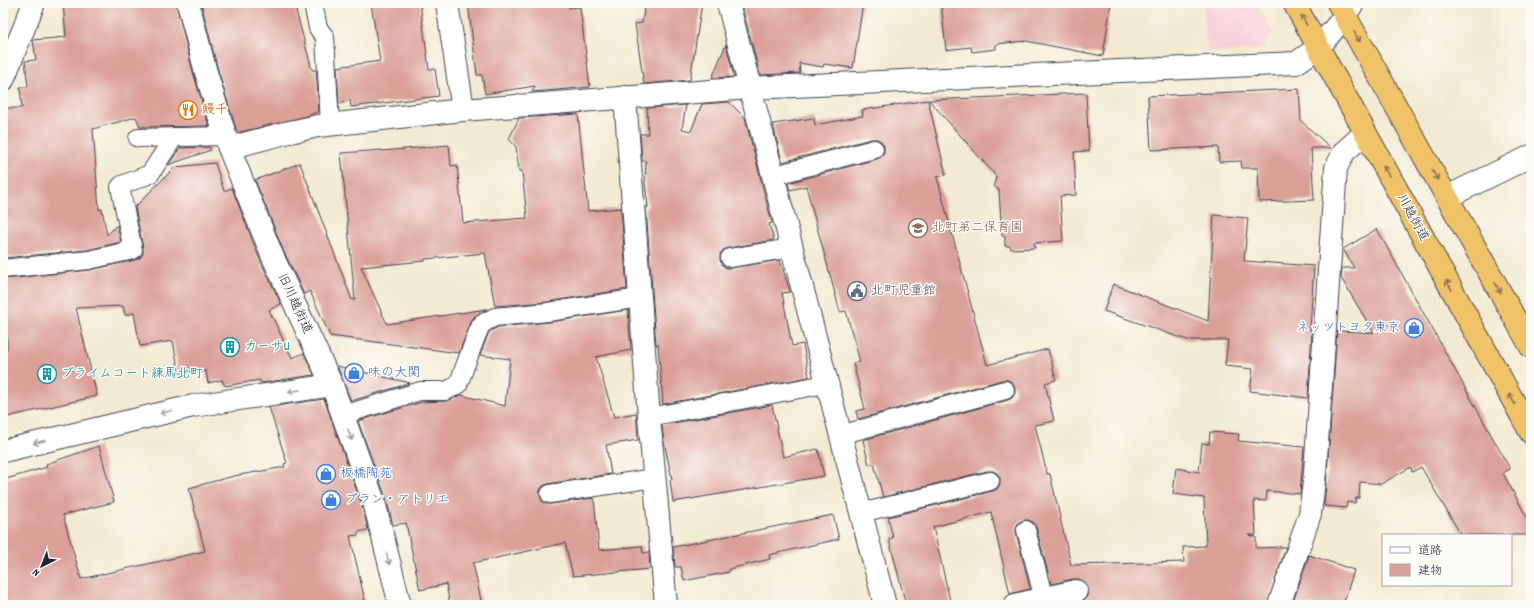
<svg xmlns="http://www.w3.org/2000/svg" width="1534" height="608" font-family="Dekko,'Klee One',sans-serif">
  <style>
    .built { fill: #f7cfd5 }
    .building { fill: #da9f97 }
    .lines { fill: none; stroke-linecap: round; stroke-linejoin: round }
    .service-casing { stroke: #414052; stroke-width: 20 }
    .minor-casing { stroke: #414052; stroke-width: 24 }
    .trunk-casing { stroke: #414052; stroke-width: 24 }
    .service { stroke: #fff; stroke-width: 18 }
    .minor { stroke: #fff; stroke-width: 22 }
    .trunk { stroke: #f1c369; stroke-width: 22 }
    .oneway { stroke: #8a7252 }
    .oneway2 { stroke: #9c9ca7 }
    .labels { text-anchor: middle; dominant-baseline: central; stroke-width: 3; stroke-linejoin: round; paint-order: stroke }
    .food-label { font-size: 13px; fill: #c56008; stroke: #fdfcf7; text-anchor: start }
    .street-label { font-size: 13px; fill: #22223b; stroke: #fdfcf7 }
    .education-label { font-size: 13px; fill: #785e54; stroke: #fdfcf7; text-anchor: start }
    .service-label { font-size: 13px; fill: #4e5e75; stroke: #fdfcf7; text-anchor: start }
    .shop-label { font-size: 13px; fill: #366cbe; stroke: #fdfcf7; text-anchor: start }
    .culture-label { font-size: 13px; fill: #0d838f; stroke: #fdfcf7; text-anchor: start }
  </style>
  <rect width="100%" height="100%" fill="#fdfcf7"/>
  <filter id="ink" filterUnits="userSpaceOnUse"><feTurbulence type="fractalNoise" baseFrequency=".025" numOctaves="2"/><feDisplacementMap in="SourceGraphic" scale="8" xChannelSelector="R" yChannelSelector="G"/><feConvolveMatrix kernelMatrix="1 2 1 2 8 2 1 2 1" color-interpolation-filters="sRGB"/></filter>
  <filter id="wash" filterUnits="userSpaceOnUse"><feTurbulence type="fractalNoise" baseFrequency=".012" numOctaves="4" result="noise"/><feDisplacementMap in="SourceGraphic" scale="16" xChannelSelector="R" yChannelSelector="G"/><feGaussianBlur stdDeviation="0.9" result="paint"/><feColorMatrix in="noise" values="0 0 0 0 0 0 0 0 0 0 0 0 0 0 0 0 0 1.4 0 .05"/><feComposite in="paint" operator="in"/></filter>
  <g filter="url(#wash)">
    <rect width="100%" height="100%" fill="#f2ead2"/>
    <path class="built" d="M1203 3H1256L1273 32 1261 50 1207 53Z"/>
    <g id="blocks">
      <g class="building">
        <path d="M63 3H176L193 72 209 126 140 127 136 117 93 129 99 210 102 209 107 235 117 225 121 242 87 250 3 258V108H22L20 87H28L25 61 36 60 33 40 66 37Z"/>
        <path d="M201 3H294L312 70H316L319 111 307 116 237 133 217 66Z"/>
        <path d="M371 3H420L429 69H435L439 96 351 107 350 100 339 104 337 67 380 61Z"/>
        <path d="M468 3H567V4H569V8L580 7 590 87 532 92 535 86 485 94 482 75H477Z"/>
        <path d="M645 3H702L690 80 644 84 635 24 642 23Z"/>
        <path d="M743 3H863L853 68 824 64 823 67 799 63 800 73 760 75 742 6Z"/>
        <path d="M941 3H1111L1103 56 1026 41 996 44V49L972 52 971 47 946 50Z"/>
        <path d="M726 44 734 77 712 78Z"/>
        <path d="M1299 89 1301 121 1331 148H1311L1314 200 1259 202 1258 168H1242L1241 161 1219 162 1218 147 1151 150 1148 96Z"/>
        <path d="M1086 93 1089 151 1074 152 1076 195 1060 196 1063 241 1034 243 1035 248 1011 249 1010 246H1005V236H1002L999 190 994 186 996 176 929 100Z"/>
        <path d="M928 100 946 175 937 177 987 365 1048 349 1056 380 1045 383 1054 421 1035 425 1047 474H1050L1071 565 1184 562 1183 547 1206 546 1204 498 1173 494 1176 468 1199 472 1202 443 1209 444 1210 432 1239 434 1238 441 1304 447 1300 494 1267 491 1266 501 1254 500 1256 535H1249L1256 537V548L1286 547 1267 605H1071L1085 600 1088 594V588L1085 582 1079 579H1073L1051 584 1036 527 1033 522 1028 520H1023L1018 523 1016 528V532L1030 589 1010 594 991 512 933 527 951 605H906L889 539 893 538 888 517 993 491 997 489 1000 484V478L997 473 993 471H987L883 497 874 464 869 465 863 440 1008 400 1012 398 1015 393V387L1013 383 1008 380H1002L858 419 856 411 865 409 853 363 860 362 846 311 840 312 806 186 790 190 788 183 877 159 881 157 884 152V146L881 141 877 139H871L782 162 773 124 814 118 815 125 863 116 862 110Z"/>
        <path d="M729 102 745 118 772 223 769 224 774 240 728 248 723 250 720 254V260L722 265 726 268H731L780 260 790 292 782 293 792 346 803 344 809 377 663 404 658 344 656 345 646 207H648L645 184 646 161H642L640 134H648L647 108 686 105 682 129 691 131 702 104Z"/>
        <path d="M578 114 588 211 621 208 627 289 547 302 495 306 485 253 425 259V261L361 267 387 324 487 309 475 316 472 320 459 353 330 336 310 291 304 294 283 250 255 180 300 163 352 300H355L341 153 382 150V151L449 145 451 166 457 165 463 223 527 218 522 171H519L516 147 509 139 519 118Z"/>
        <path d="M209 147 211 150 168 165 180 148Z"/>
        <path d="M215 163 224 191 232 188 260 260 281 304 269 310 292 358 304 353 314 375 261 383 260 380 225 386 222 380 208 383 206 371 179 373 173 341 140 346 134 313 125 315 123 306 76 308 97 396 3 418V350L7 349 5 279 90 270 135 260 140 258 143 254V248L135 207 175 167Z"/>
        <path d="M1214 215 1248 218 1244 261 1314 266 1310 330H1312L1308 398 1250 391 1253 369 1225 366 1228 340H1187L1104 311 1113 284 1208 321Z"/>
        <path d="M1377 229 1510 469 1503 473 1531 525V535H1461L1421 467 1412 472 1411 467 1381 484 1360 482 1359 498H1356L1355 503 1347 502 1346 508 1324 506 1327 474 1337 331 1374 333 1341 278 1342 268H1354L1343 249Z"/>
        <path d="M628 310 631 350 596 357 614 417 636 413 638 440 606 445 611 474 548 484 543 486 540 490V495L542 501 546 504H551L594 498 599 550 642 546 643 553 649 552 650 569 573 576 565 543 473 563 482 605H450L446 584 420 590 406 523 393 525 386 498 358 421 422 402 446 401 461 395 505 406 510 359 480 355 489 332 498 327 550 322Z"/>
        <path d="M337 366 410 383 351 401Z"/>
        <path d="M324 399 362 506 368 530 358 532V535L350 536 366 605H3V480L47 467 46 464 99 446 114 502 63 515 81 579 205 551 189 488 234 476 285 467 284 464 287 463 269 407Z"/>
        <path d="M772 405 783 457 818 449 824 476 673 502 670 480 672 479 664 442 662 425Z"/>
        <path d="M833 515 839 539 769 555 770 559 729 569V572L684 581 681 567H675L673 547Z"/>
        <path d="M1309 555 1354 570 1343 605H1292Z"/>
      </g>
    </g>
  </g>
  <g filter="url(#ink)">
    <use href="#blocks" fill-opacity="0" stroke="#414052" stroke-width="1"/>
    <g class="lines">
      <g class="service-casing">
        <g id="service">
          <path d="M313 3 318 28 325 37 330 124"/>
          <path d="M138 138 226 136"/>
          <path d="M772 176 874 149"/>
          <path d="M730 258 791 248"/>
          <path d="M3 269 89 260 133 250 120 187 122 185 150 174 174 137"/>
          <path d="M343 415 420 391H446L458 385 477 334 481 325 487 321 495 317 548 312 640 298"/>
          <path d="M649 417 826 384"/>
          <path d="M840 435 1005 390"/>
          <path d="M550 494 654 478"/>
          <path d="M861 513 990 481"/>
          <path d="M1026 530 1044 599"/>
        </g>
      </g>
      <g class="minor-casing">
        <g id="minor">
          <path d="M188 3 205 69 229 148 272 255 332 385 356 452 374 502 400 605"/>
          <path d="M447 3 463 110"/>
          <path d="M728 3 885 605"/>
          <path d="M3 80 34 3"/>
          <path d="M625 97 649 417 666 605"/>
          <path d="M229 148 285 133 318 126 463 110 749 88 1296 63 1319 47 1345 16 1353 3"/>
          <path d="M1447 197 1531 156"/>
          <path d="M3 451 193 406 332 385"/>
          <path d="M1015 605 1076 591"/>
          <path d="M1279 605 1310 514 1315 473 1336 168 1344 152 1365 133"/>
        </g>
      </g>
      <g class="trunk-casing">
        <g id="trunk">
          <path d="M1294 3 1531 433"/>
          <path d="M1338 3 1531 347"/>
        </g>
      </g>
      <use href="#service" class="service"/>
      <use href="#minor" class="minor"/>
      <use href="#trunk" class="trunk"/>
    </g>
    <defs><path id="oneway-shaft" d="M-6 0H5M1.5-3L5.5 0L1.5 3" fill="none" stroke-width="1.6" stroke-linecap="round" stroke-linejoin="round"/></defs>
    <g class="oneway">
      <use href="#oneway-shaft" transform="translate(1304 20) rotate(-119)"/>
      <use href="#oneway-shaft" transform="translate(1357 37) rotate(61)"/>
      <use href="#oneway-shaft" transform="translate(1386 171) rotate(-119)"/>
      <use href="#oneway-shaft" transform="translate(1435 175) rotate(61)"/>
      <use href="#oneway-shaft" transform="translate(1449 285) rotate(-119)"/>
      <use href="#oneway-shaft" transform="translate(1498 288) rotate(61)"/>
      <use href="#oneway-shaft" transform="translate(1512 399) rotate(-119)"/>
    </g>
    <g class="oneway2">
      <use href="#oneway-shaft" transform="translate(294 391) rotate(171)"/>
      <use href="#oneway-shaft" transform="translate(166 412) rotate(166)"/>
      <use href="#oneway-shaft" transform="translate(350 435) rotate(71)"/>
      <use href="#oneway-shaft" transform="translate(39 442) rotate(167)"/>
      <use href="#oneway-shaft" transform="translate(388 559) rotate(76)"/>
    </g>
  </g>
  <defs>
    <g id="restaurant-ring" transform="scale(1)"><circle r="9.5" fill="#fdfcf7" stroke="#e8710a" stroke-width="1.5"/><path d="M-5-6h1v4h1v-4h1v4h1v-4h1v5L-1.5 .5V6h-2V.5L-5-1ZM5-6V6H3V1.5H1.5Q1.5-4 5-6Z" fill="#e8710a"/></g>
    <g id="school-ring" transform="scale(1)"><circle r="9.5" fill="#fdfcf7" stroke="#8d6e63" stroke-width="1.5"/><path d="M0-5L7-2L0 1L-7-2ZM-4 1L0 2.5L4 1V4Q0 6-4 4Z" fill="#8d6e63"/></g>
    <g id="civic-ring" transform="scale(1)"><circle r="9.5" fill="#fdfcf7" stroke="#5c6f8a" stroke-width="1.5"/><path d="M-.6-6.5H3V-4.5H.6V-3L4-1V1h2V6H-6V1h2V-1L-.6-3ZM-1.2 2.5V6h2.4V2.5Z" fill="#5c6f8a"/></g>
    <g id="shop-ring" transform="scale(1)"><circle r="9.5" fill="#fdfcf7" stroke="#3f7fe0" stroke-width="1.5"/><path d="M-5-2.5h2.3a2.7 3.5 0 0 1 5.4 0H5L5.5 6h-11ZM-1.5-2.5h3a1.5 2.3 0 0 0-3 0Z" fill="#3f7fe0"/></g>
    <g id="building-ring" transform="scale(1)"><circle r="9.5" fill="#fdfcf7" stroke="#0f9aa8" stroke-width="1.5"/><path d="M-4-6H4V6H1V3H-1V6H-4ZM-2.5-4.3h1.7v1.8h-1.7ZM.8-4.3h1.7v1.8H.8ZM-2.5-1h1.7V.8h-1.7ZM.8-1h1.7V.8H.8Z" fill="#0f9aa8"/></g>
  </defs>
  <g fill-rule="evenodd">
    <use href="#restaurant-ring" x="188" y="110"/>
    <use href="#school-ring" x="918" y="228"/>
    <use href="#civic-ring" x="857" y="291"/>
    <use href="#shop-ring" x="1414" y="328"/>
    <use href="#building-ring" x="230" y="347"/>
    <use href="#shop-ring" x="354" y="373"/>
    <use href="#building-ring" x="47" y="374"/>
    <use href="#shop-ring" x="326" y="474"/>
    <use href="#shop-ring" x="331" y="500"/>
  </g>
  <g class="labels">
    <g class="food-label">
      <text x="202" y="110">鰻千</text>
    </g>
    <g class="street-label">
      <text transform="translate(1412 218) rotate(61)">川越街道</text>
      <text transform="translate(294 304) rotate(65)">旧川越街道</text>
    </g>
    <g class="education-label">
      <text x="932" y="228">北町第二保育園</text>
    </g>
    <g class="service-label">
      <text x="871" y="291">北町児童館</text>
    </g>
    <g class="shop-label">
      <text x="1400" y="328" text-anchor="end">ネッツトヨタ東京</text>
      <text x="368" y="373">味の大関</text>
      <text x="340" y="474">板橋陶苑</text>
      <text x="345" y="500">ブラン・アトリエ</text>
    </g>
    <g class="culture-label">
      <text x="244" y="347">カーサU</text>
      <text x="61" y="374">プライムコート練馬北町</text>
    </g>
  </g>
  <rect width="1534" height="608" fill="none" stroke="#fdfcf7" stroke-width="16"/>
  <rect x="1382" y="534" width="130" height="52" fill="#fdfcf7" stroke="#a5a5ac"/>
  <rect x="1390" y="547" width="20" height="6" fill="#ffffff" stroke="#a5a5ac"/>
  <text x="1418" y="554" font-size="12" fill="#22223b">道路</text>
  <rect x="1390" y="564" width="20" height="12" fill="#da9f97" stroke="#a5a5ac"/>
  <text x="1418" y="574" font-size="12" fill="#22223b">建物</text>
  <g transform="translate(42 566) rotate(222)" stroke="#fdfcf7" stroke-width="3" paint-order="stroke">
  <path d="M0-3L7 15L0 10L-7 15Z" fill="#22223b"/>
  <text y="-6" font-size="11" font-weight="bold" text-anchor="middle" fill="#22223b">N</text>
  </g>
</svg>
